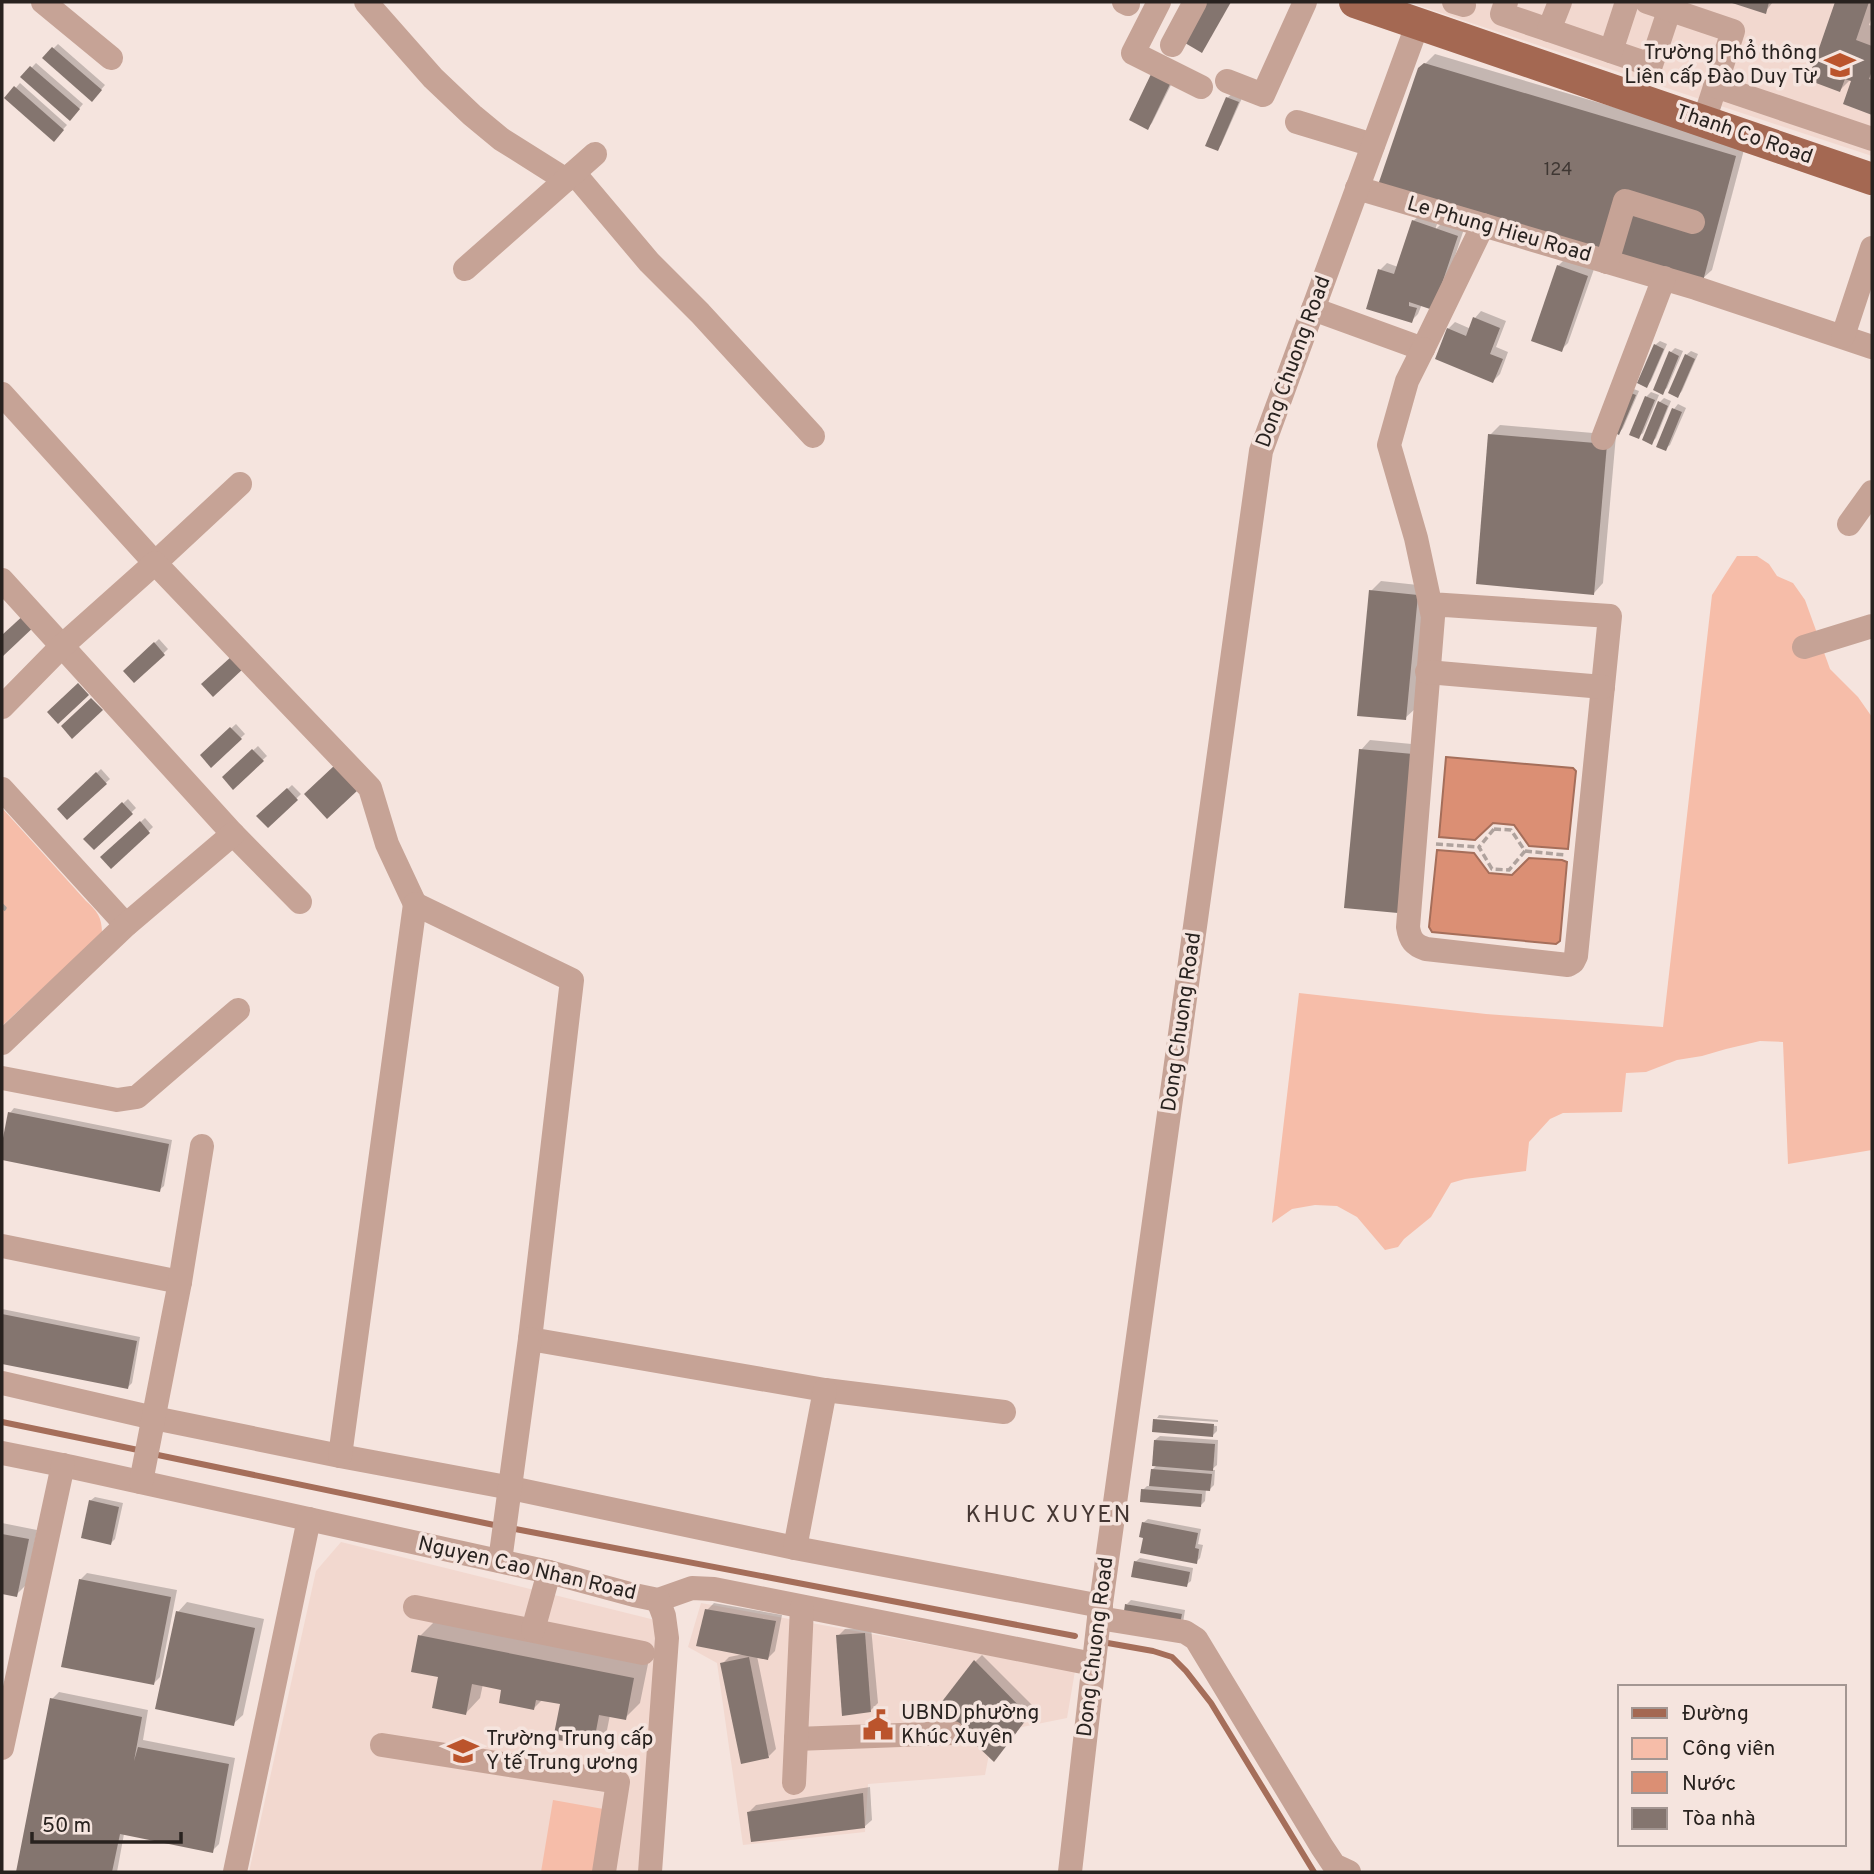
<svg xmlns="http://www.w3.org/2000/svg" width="1874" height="1874" font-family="Overpass,sans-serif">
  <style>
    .built { fill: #f2d8cf }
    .green { fill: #f6bda9 }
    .water { fill: #db8f74; stroke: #a56e5a; stroke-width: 2 }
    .shadow { fill: #0003 }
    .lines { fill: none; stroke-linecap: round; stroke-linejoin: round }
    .stream { stroke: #a56e5a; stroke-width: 6 }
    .building { fill: #84756f }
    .path { stroke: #afa29d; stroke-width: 3.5; stroke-dasharray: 7 3.5; stroke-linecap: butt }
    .minor { stroke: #c6a396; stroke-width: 24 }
    .major { stroke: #a46852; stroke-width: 32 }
    .labels { text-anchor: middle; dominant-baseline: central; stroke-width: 7; stroke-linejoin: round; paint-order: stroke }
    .number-label { font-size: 18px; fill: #3f3733 }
    .poi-label { font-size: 21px; fill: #28221f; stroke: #f5e4de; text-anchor: start }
    .street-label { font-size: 21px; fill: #28221f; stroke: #f5e4de }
    .quarter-label { font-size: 24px; letter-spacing: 2px; fill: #453733; stroke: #f5e4de }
  </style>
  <rect width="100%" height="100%" fill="#f5e4de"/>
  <g class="built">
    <path d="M1408 2H1872V156L1787 128Z"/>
    <path d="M341 1542 655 1620 661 1631 638 1872H249L316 1571Z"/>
    <path d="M701 1603 1075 1671 1067 1718 993 1733 985 1775 868 1784 865 1832 743 1845 717 1663 688 1647Z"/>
  </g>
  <g class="green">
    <path d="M1737 556H1757L1769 564 1777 576 1793 583 1805 600 1830 669 1858 697 1872 717V1150L1788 1164 1783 1042 1760 1041 1726 1049 1702 1056 1677 1060 1646 1072 1626 1073 1622 1112 1563 1113 1550 1119 1529 1142 1526 1171 1465 1179 1451 1183 1431 1217 1404 1239 1398 1247 1385 1250 1357 1217 1337 1206 1315 1205 1292 1209 1272 1223 1299 993 1486 1014 1663 1027 1712 595Z"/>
    <path d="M2 808 86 901C97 911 102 917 102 933L2 1026Z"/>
    <path d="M553 1800 609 1810 598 1872H541Z"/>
  </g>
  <g class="water">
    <path d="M1446 757 1573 768 1576 771 1568 849 1529 846 1514 825 1493 823 1475 840 1439 837Z"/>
    <path d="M1437 850 1474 853 1489 873 1512 875 1529 858 1562 860 1567 862 1560 941 1556 944 1432 932 1429 927Z"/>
  </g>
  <g class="shadow">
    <path d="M1733 2H1773L1765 12Z"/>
    <path d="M1837 2H1872V17L1869 25 1872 26V113L1845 103 1856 74 1840 90 1810 79Z"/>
    <path d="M58 44 105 85 92 100 44 58Z"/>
    <path d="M1435 54 1745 146 1712 270 1702 279 1420 69Z"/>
    <path d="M36 63 83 104 70 119 23 77Z"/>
    <path d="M1176 75 1152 123 1147 128 1131 120Z"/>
    <path d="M20 83 67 125 54 139 7 98Z"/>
    <path d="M1232 94 1242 98 1221 145 1217 149 1227 98Z"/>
    <path d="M1418 217 1437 224 1435 230 1443 222 1464 229 1440 301 1422 304 1418 314 1411 321 1380 270 1387 263 1398 267 1413 221Z"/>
    <path d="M1565 259 1594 269 1568 343 1561 350 1558 266Z"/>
    <path d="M1481 311 1506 321 1496 347 1508 352 1500 374 1493 381 1448 329 1455 322 1471 329 1475 318Z"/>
    <path d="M1660 341 1667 344 1651 381 1647 386 1655 345Z"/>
    <path d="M1675 348 1683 351 1667 388 1662 392 1671 352Z"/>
    <path d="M1691 351 1698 354 1682 391 1678 396 1686 355Z"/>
    <path d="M1631 388 1639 391 1623 428 1619 433Z"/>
    <path d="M1651 392 1659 395 1643 433 1638 437 1631 434 1647 396Z"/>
    <path d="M1664 398 1671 401 1656 438 1651 443 1660 402Z"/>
    <path d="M1678 404 1686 408 1670 445 1665 449 1658 446 1674 409Z"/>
    <path d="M1500 425 1616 435 1603 583 1594 593 1490 435Z"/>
    <path d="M1381 581 1427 586 1415 709 1405 718 1371 591Z"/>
    <path d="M159 639 168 649 135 681 125 671Z"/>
    <path d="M236 724 245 734 211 765 202 755Z"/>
    <path d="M1370 740 1422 745 1346 906 1361 750Z"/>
    <path d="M258 746 267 756 233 787 224 777Z"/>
    <path d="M101 769 110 779 67 818 59 809Z"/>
    <path d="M292 785 301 794 268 826 259 816Z"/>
    <path d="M128 799 136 808 94 848 85 839Z"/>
    <path d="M145 818 153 827 111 867 103 858Z"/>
    <path d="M14 1108 172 1140 164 1186 159 1190 2 1158 10 1113Z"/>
    <path d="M2 1309 140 1337 132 1383 128 1387 2 1362Z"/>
    <path d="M1159 1415 1218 1420V1422L1157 1418Z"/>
    <path d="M1157 1418V1421L1217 1426V1431L1213 1435 1154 1431Z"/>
    <path d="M1160 1436 1218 1440 1217 1465 1211 1470H1215L1214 1485 1210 1489H1206L1205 1501 1201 1505 1143 1490 1147 1486H1151L1152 1470 1157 1465 1155 1440Z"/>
    <path d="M95 1497 123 1503 115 1539 111 1543 90 1501Z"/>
    <path d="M1148 1519 1201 1529 1198 1544 1203 1545 1200 1558 1196 1562 1143 1523Z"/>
    <path d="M2 1523 37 1530 26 1585 16 1595 2 1592Z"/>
    <path d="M1140 1558 1193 1568 1191 1581 1186 1585 1135 1562Z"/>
    <path d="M87 1573 177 1590 160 1677 153 1684 80 1580Z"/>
    <path d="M1131 1600 1185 1610 1183 1623 1127 1604Z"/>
    <path d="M187 1602 264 1619 243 1715 233 1724 178 1612Z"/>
    <path d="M714 1603 782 1615 775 1651 768 1658 757 1656 776 1749 769 1756 722 1664 729 1657 744 1654 707 1610Z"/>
    <path d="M435 1621 648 1664 640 1703 625 1718 610 1715 607 1730 593 1745 562 1703 543 1699 534 1708 504 1689 483 1684 480 1698 466 1713 440 1676 420 1636Z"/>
    <path d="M871 1627 878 1703 871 1710 838 1636 845 1629Z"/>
    <path d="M982 1655 1035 1708 1001 1752 975 1662Z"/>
    <path d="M59 1692 148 1710 143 1740 235 1758 219 1844 212 1851 124 1834 117 1872H17L52 1699Z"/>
    <path d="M870 1787 872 1820 864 1827 749 1812 756 1805Z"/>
  </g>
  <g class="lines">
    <g class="stream">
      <path d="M2 1422 143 1451"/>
      <path d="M153 1454 499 1526"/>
      <path d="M510 1528 1075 1636"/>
      <path d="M1102 1642 1153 1651 1172 1657 1186 1671 1211 1703 1314 1872"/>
    </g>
  </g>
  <g class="building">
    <path d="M1200 2H1231L1202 53 1180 40Z"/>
    <path d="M1729 2H1769L1766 14Z"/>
    <path d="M1835 2H1869L1856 40 1872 46V71L1869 79 1872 80V115L1843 104 1851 81 1845 79 1840 92 1808 80Z"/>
    <path d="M52 47 102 90 92 102 42 58Z"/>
    <path d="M1424 63 1736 156 1703 281 1378 185 1418 68Z"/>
    <path d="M30 66 80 109 70 121 20 77Z"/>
    <path d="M1153 70 1172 80 1148 130 1129 120Z"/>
    <path d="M14 86 64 130 54 142 4 98Z"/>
    <path d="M1226 97 1239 102 1218 151 1205 146Z"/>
    <path d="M1412 220 1458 236 1433 310 1409 302V306L1417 308 1412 323 1366 309 1378 269 1394 274Z"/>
    <path d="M1557 265 1588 276 1562 352 1531 341Z"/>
    <path d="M1473 317 1500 328 1490 354 1503 359 1493 383 1435 359 1447 328 1466 336Z"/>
    <path d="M1654 344 1664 349 1647 388 1637 383Z"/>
    <path d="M1669 351 1679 356 1663 395 1653 390Z"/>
    <path d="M1685 354 1695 359 1678 398 1668 393Z"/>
    <path d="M1626 391 1636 395 1619 435 1609 430Z"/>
    <path d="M1645 396 1655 400 1639 439 1629 435Z"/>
    <path d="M1658 401 1668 406 1652 445 1642 440Z"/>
    <path d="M1672 408 1682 412 1666 451 1656 447Z"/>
    <path d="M1488 434 1607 444 1594 595 1476 584Z"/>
    <path d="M1369 590 1418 595 1406 720 1357 716Z"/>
    <path d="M26 613 37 624 2 657V635Z"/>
    <path d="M154 642 165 655 134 683 123 671Z"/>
    <path d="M232 656 244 668 213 697 201 684Z"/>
    <path d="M78 683 89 695 58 724 47 712Z"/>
    <path d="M91 698 103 710 72 739 61 726Z"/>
    <path d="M230 727 242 739 211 768 200 755Z"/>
    <path d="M252 749 264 761 233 790 222 777Z"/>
    <path d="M1359 749 1413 754 1398 913 1344 908Z"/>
    <path d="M335 765 358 790 327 819 304 794Z"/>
    <path d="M96 772 107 784 67 820 57 809Z"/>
    <path d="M287 788 298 800 268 828 256 816Z"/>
    <path d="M122 802 133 814 94 850 83 839Z"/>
    <path d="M140 821 150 833 111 869 100 857Z"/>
    <path d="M8 1112 169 1144 160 1192 2 1160V1143Z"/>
    <path d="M2 1314 137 1341 128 1389 2 1364Z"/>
    <path d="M1153 1419 1214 1424 1213 1437 1152 1432Z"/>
    <path d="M1154 1440 1215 1444 1213 1471 1152 1466Z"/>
    <path d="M1151 1469 1212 1474 1210 1491 1149 1486Z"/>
    <path d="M1141 1489 1202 1494 1201 1507 1140 1502Z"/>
    <path d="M89 1500 119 1507 111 1545 81 1538Z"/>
    <path d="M1142 1522 1198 1533 1195 1548 1199 1549 1197 1564 1140 1553 1143 1538 1139 1537Z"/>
    <path d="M2 1534 29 1539 17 1597 2 1594Z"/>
    <path d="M1134 1561 1190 1572 1187 1587 1131 1577Z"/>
    <path d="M79 1579 171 1597 154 1685 61 1667Z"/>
    <path d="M1125 1604 1182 1614 1179 1629 1123 1619Z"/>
    <path d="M705 1609 776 1621 768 1660 696 1646Z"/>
    <path d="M176 1611 255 1628 234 1726 155 1709Z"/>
    <path d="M865 1633 871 1712 842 1716 836 1635Z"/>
    <path d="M418 1635 634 1678 626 1720 599 1715 593 1747 553 1739 560 1704 536 1700 534 1710 499 1703 501 1690 472 1684 466 1715 432 1708 438 1677 411 1672Z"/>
    <path d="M749 1657 769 1758 741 1764 720 1663Z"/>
    <path d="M974 1660 1029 1716 994 1762 937 1708Z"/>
    <path d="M50 1698 142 1717 134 1761 138 1747 229 1764 213 1853 120 1834 112 1872H16Z"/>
    <path d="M863 1793 865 1828 751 1842 747 1812Z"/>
  </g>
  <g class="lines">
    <g class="path">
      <path d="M1494 829 1511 830 1525 851 1509 870 1492 869 1479 847Z"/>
      <path d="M1436 844 1479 847"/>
      <path d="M1525 851 1565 855"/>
      <path d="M2 905 5 908 2 912"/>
    </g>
    <g class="minor">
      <path d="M43 2 111 58"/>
      <path d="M366 2 433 78 472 115 501 139 566 180"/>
      <path d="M1124 2 1128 4"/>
      <path d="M1159 2 1133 53 1201 87"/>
      <path d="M1454 2 1464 5"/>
      <path d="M1506 2 1502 14 1549 30"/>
      <path d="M1560 2 1549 30 1651 65 1672 2"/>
      <path d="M1647 2 1733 31 1704 121"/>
      <path d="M1172 45 1195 2"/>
      <path d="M1611 51 1627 2"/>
      <path d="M1227 81 1263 95 1305 2"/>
      <path d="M1715 86 1872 139"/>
      <path d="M1297 122 1373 145"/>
      <path d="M574 173 649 262 700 313 813 436"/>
      <path d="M1357 188 1696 288 1872 347"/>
      <path d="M1607 262 1625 201 1693 222"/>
      <path d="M465 269 595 154"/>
      <path d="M1313 309 1423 349 1483 225"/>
      <path d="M1843 336 1872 248"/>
      <path d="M1423 349 1407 381 1389 445 1416 538 1433 617 1408 927C1410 940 1414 945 1426 949L1568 965 1573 962 1576 956 1610 616 1430 604"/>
      <path d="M2 394 155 563 240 484"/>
      <path d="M1603 438 1664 278"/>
      <path d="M1849 524 1872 492"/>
      <path d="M2 580 233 834 300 902"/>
      <path d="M1804 647 1872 626"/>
      <path d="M1427 672 1603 687"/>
      <path d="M2 707 62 646 155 563 370 788 387 844 415 904"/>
      <path d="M2 789 126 925"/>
      <path d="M2 1043 126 925 233 834"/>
      <path d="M2 1078 117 1100 137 1097 238 1010"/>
      <path d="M2 1246 180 1282"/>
      <path d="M2 1383 154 1418 340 1456 511 1488 795 1548 1101 1606"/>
      <path d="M2 1453 72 1467 549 1572 634 1595 658 1600 692 1588 714 1589 1093 1664"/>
      <path d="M340 1456 415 904 572 980 530 1339 825 1390 1004 1412"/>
      <path d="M141 1482 180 1282 202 1146"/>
      <path d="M795 1548 825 1390"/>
      <path d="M500 1561 530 1339"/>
      <path d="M415 1607 643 1653"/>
      <path d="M1099 1618 1185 1632 1196 1639 1322 1847 1334 1865 1349 1872"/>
      <path d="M533 1630 549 1572"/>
      <path d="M796 1739 953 1733"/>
      <path d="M382 1745 618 1782 604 1872"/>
      <path d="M2 1748 63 1465"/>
      <path d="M794 1783 802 1607"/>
      <path d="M235 1872 309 1519"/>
      <path d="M650 1872 667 1638 664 1616 658 1600"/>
      <path d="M1070 1872 1099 1618 1261 451 1418 23"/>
    </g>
    <path class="major" d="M1355 2 1872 179"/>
  </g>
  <defs>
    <g id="school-bare" transform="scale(2.415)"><path d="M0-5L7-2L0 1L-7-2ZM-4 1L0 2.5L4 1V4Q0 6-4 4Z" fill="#bb542c" stroke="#f5e4de" stroke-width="2.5" paint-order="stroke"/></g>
    <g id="civic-bare" transform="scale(2.415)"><path d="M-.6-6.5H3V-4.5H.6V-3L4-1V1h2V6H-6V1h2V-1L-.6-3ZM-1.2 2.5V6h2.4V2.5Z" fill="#bb542c" stroke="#f5e4de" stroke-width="2.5" paint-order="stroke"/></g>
    <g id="university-bare" transform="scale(2.415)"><path d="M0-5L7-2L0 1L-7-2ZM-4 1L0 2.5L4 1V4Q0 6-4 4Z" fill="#bb542c" stroke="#f5e4de" stroke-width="2.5" paint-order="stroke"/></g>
  </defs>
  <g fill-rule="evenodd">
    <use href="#school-bare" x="1840" y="65"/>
    <use href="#civic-bare" x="878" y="1725"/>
    <use href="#university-bare" x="463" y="1751"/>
  </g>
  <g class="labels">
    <g class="number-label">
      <text x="1558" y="170">124</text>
    </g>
    <g class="poi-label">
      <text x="1817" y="53" text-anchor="end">Trường Phổ thông<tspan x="1817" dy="24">Liên cấp Đào Duy Từ</tspan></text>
      <text x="901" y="1713">UBND phường<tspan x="901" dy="24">Khúc Xuyên</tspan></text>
      <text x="486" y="1739">Trường Trung cấp<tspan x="486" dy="24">Y tế Trung ương</tspan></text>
    </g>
    <g class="street-label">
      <text transform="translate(1744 135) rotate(19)">Thanh Co Road</text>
      <text transform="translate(1499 230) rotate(16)">Le Phung Hieu Road</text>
      <text transform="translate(1294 362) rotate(-70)">Dong Chuong Road</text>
      <text transform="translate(1182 1022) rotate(-82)">Dong Chuong Road</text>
      <text transform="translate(527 1569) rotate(13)">Nguyen Cao Nhan Road</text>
      <text transform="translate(1096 1647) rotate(-83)">Dong Chuong Road</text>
    </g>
    <g class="quarter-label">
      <text x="1049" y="1516">KHUC XUYEN</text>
    </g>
  </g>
  <rect width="1874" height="1874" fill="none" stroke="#28221f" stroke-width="7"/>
  <rect x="1618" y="1685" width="228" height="161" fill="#f5e4de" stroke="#a39692" stroke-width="2"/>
  <rect x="1632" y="1708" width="35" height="10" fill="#a46852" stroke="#a39692" stroke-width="2"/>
  <text x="1682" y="1720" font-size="21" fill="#28221f">Đường</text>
  <rect x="1632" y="1738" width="35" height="21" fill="#f6bda9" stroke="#a39692" stroke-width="2"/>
  <text x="1682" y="1755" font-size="21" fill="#28221f">Công viên</text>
  <rect x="1632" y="1772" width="35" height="21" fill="#db8f74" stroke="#a39692" stroke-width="2"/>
  <text x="1682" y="1790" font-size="21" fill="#28221f">Nước</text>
  <rect x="1632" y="1808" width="35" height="21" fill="#84756f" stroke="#a39692" stroke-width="2"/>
  <text x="1682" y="1825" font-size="21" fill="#28221f">Tòa nhà</text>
  <path d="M32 1832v10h149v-10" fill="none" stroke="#28221f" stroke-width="3.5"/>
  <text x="42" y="1832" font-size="21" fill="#28221f" stroke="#f5e4de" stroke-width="5" paint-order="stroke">50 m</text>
</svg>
